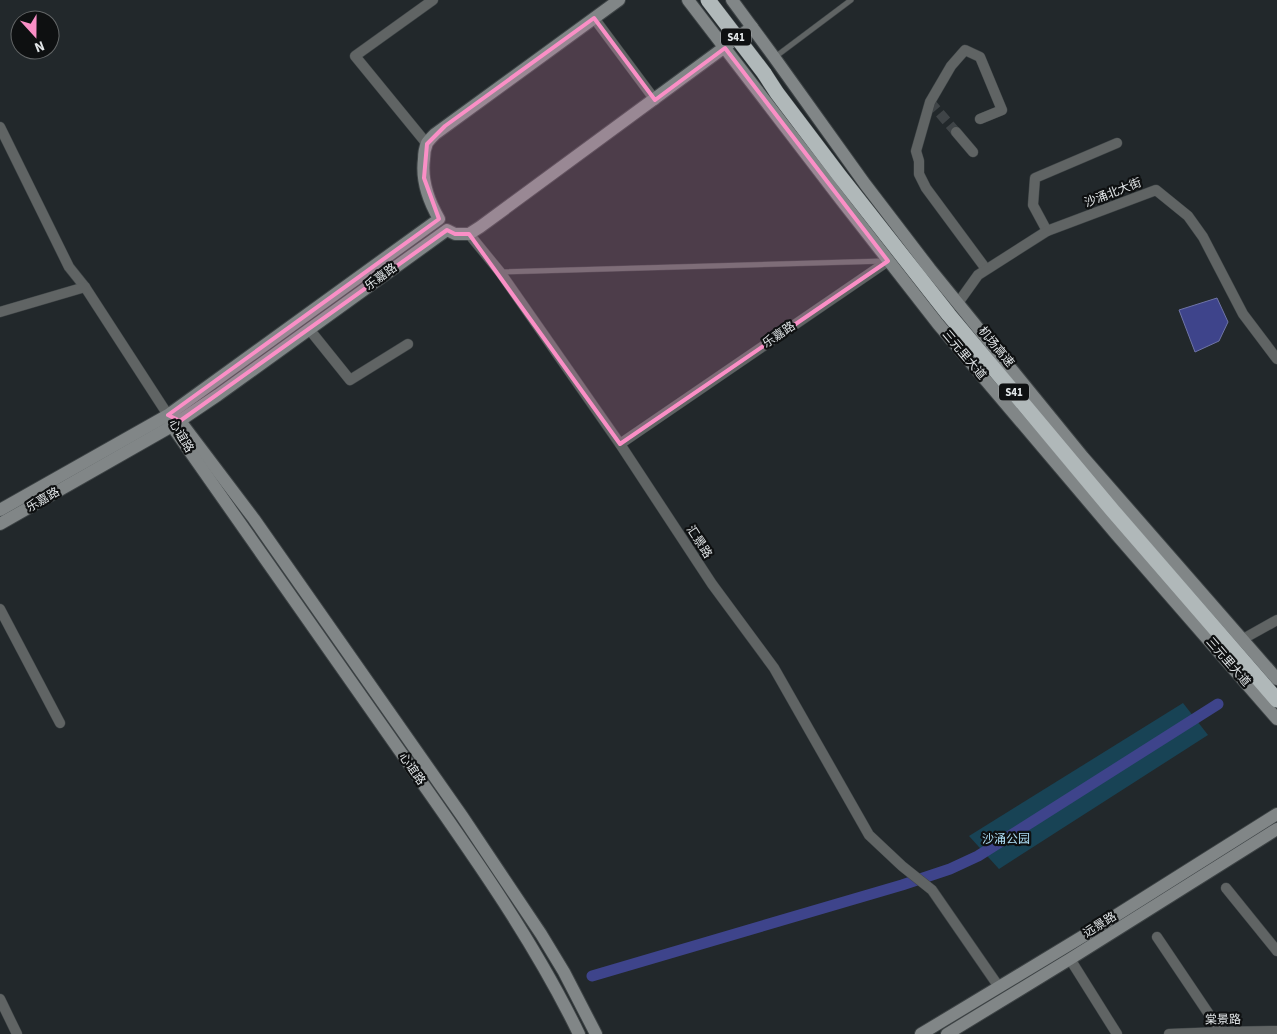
<svg xmlns="http://www.w3.org/2000/svg" width="1277" height="1034" font-family="'Source Sans 3','Noto Sans SC',sans-serif">
  <style>
    .green { fill: #184355 }
    .water { fill: #3e448b; stroke: #6f75a7 }
    .lines { fill: none; stroke-linecap: round; stroke-linejoin: round }
    .canal { stroke: #3e448b; stroke-width: 11 }
    .street-tunnel { stroke: #3f4447; stroke-width: 10; stroke-dasharray: 10 5; stroke-linecap: butt }
    .lane-casing { stroke: #3d4345; stroke-width: 6 }
    .street-casing { stroke: #3d4345; stroke-width: 11 }
    .secondary-casing { stroke: #3d4345; stroke-width: 14 }
    .highway-casing { stroke: #3d4345; stroke-width: 16 }
    .lane { stroke: #606464; stroke-width: 5 }
    .street { stroke: #606464; stroke-width: 10 }
    .secondary { stroke: #818687; stroke-width: 12 }
    .highway { stroke: #b0b8b9; stroke-width: 15 }
    .highway-bridge-casing { stroke: #3d4345; stroke-width: 16; stroke-linecap: butt }
    .highway-bridge { stroke: #b0b8b9; stroke-width: 15 }
    .marked { fill: #fa8fc6; fill-opacity: 0.2; stroke: #fa8fc6; stroke-width: 4; stroke-linejoin: round }
    .labels { text-anchor: middle; dominant-baseline: central; stroke-width: 4.5; stroke-linejoin: round; paint-order: stroke }
    .shield { fill: #0e1011; stroke: #a2a6a8; stroke-width: 1 }
    .shield-label { font-size: 11px; font-weight: bold; fill: #e2e6e8 }
    .street-label { font-size: 12px; fill: #e2e6e8; stroke: #0e1011 }
    .park-label { font-size: 12px; fill: #abdaf1; stroke: #0e1011 }
  </style>
  <rect width="100%" height="100%" fill="#22282b"/>
  <path class="green" d="M1183 703 1208 735 999 869 969 836Z"/>
  <path class="water" d="M1217 298 1228 322 1219 341 1195 352 1179 310Z"/>
  <g class="lines">
    <path class="canal" d="M592 976 902 885 950 869 978 856 1218 704"/>
    <path class="street-tunnel" d="M930 102 956 132"/>
    <g class="lane-casing">
      <g id="lane">
        <path d="M775 57 851 0"/>
        <path d="M501 272 885 261"/>
      </g>
    </g>
    <g class="street-casing">
      <g id="street">
        <path d="M594 18 655 100"/>
        <path d="M980 119 1002 110 980 57 965 50 951 66 930 102 916 151 919 161V174L926 188 986 269"/>
        <path d="M0 127 69 267 85 287 168 415"/>
        <path d="M956 132 973 152"/>
        <path d="M427 144 355 56 433 0"/>
        <path d="M1047 231 1033 205 1035 178 1117 143"/>
        <path d="M469 234 500 272 620 444 712 584 774 668 869 835 902 866 932 890 999 987"/>
        <path d="M958 303 978 275 1047 231 1156 190 1188 216 1203 237 1243 314 1277 359"/>
        <path d="M0 312 85 287"/>
        <path d="M309 329 350 380 408 344"/>
        <path d="M620 444 888 261"/>
        <path d="M0 609 60 723"/>
        <path d="M1243 639 1277 620"/>
        <path d="M1226 888 1277 951"/>
        <path d="M1157 937 1221 1032"/>
        <path d="M1070 959 1117 1034"/>
        <path d="M0 999 17 1034"/>
        <path d="M1169 1034 1221 1032 1277 1031"/>
      </g>
    </g>
    <g class="secondary-casing">
      <g id="secondary">
        <path d="M688 0 842 201 938 324 1116 534 1277 719"/>
        <path d="M732 0 774 57 865 184 930 269 1083 457 1277 679"/>
        <path d="M173 417 180 421 254 519 462 816 541 934 564 972 596 1034"/>
        <path d="M170 420 172 426C248 536 325 645 402 754 465 844 531 935 579 1034"/>
        <path d="M0 510 168 415 439 219C428 200 421 181 424 159 424 154 425 148 427 143 429 140 432 137 435 134L619 0"/>
        <path d="M0 524 172 426 218 395 447 230 455 234H469L480 227 752 27"/>
        <path d="M921 1034 1085 935 1277 814"/>
        <path d="M947 1034 1070 959 1277 829"/>
      </g>
    </g>
    <g class="highway-casing">
      <path id="highway" d="M764 73 777 93 839 175 949 315 1113 511 1277 700"/>
    </g>
    <use href="#lane" class="lane"/>
    <use href="#street" class="street"/>
    <use href="#secondary" class="secondary"/>
    <use href="#highway" class="highway"/>
    <g class="highway-bridge-casing">
      <path id="highway-bridge" d="M708 0 764 73"/>
    </g>
    <use href="#highway-bridge" class="highway-bridge"/>
  </g>
  <path class="marked" d="M594 18 655 100 725 48 888 261 620 444 469 234H455L447 230 180 421 168 415 439 219 424 178 427 144 445 126Z"/>
  <g class="labels">
    <g class="shield">
      <rect x="721" y="28.5" width="30" height="17" rx="4"/>
      <rect x="999" y="383.5" width="30" height="17" rx="4"/>
    </g>
    <g class="shield-label">
      <text x="736" y="37">S41</text>
      <text x="1014" y="392">S41</text>
    </g>
    <g class="street-label">
      <text transform="translate(1113 193) rotate(-21)">沙涌北大街</text>
      <text transform="translate(381 277) rotate(-36)">乐嘉路</text>
      <text transform="translate(779 335) rotate(-34)">乐嘉路</text>
      <text transform="translate(996 347) rotate(50)">机场高速</text>
      <text transform="translate(964 355) rotate(50)">三元里大道</text>
      <text transform="translate(181 436) rotate(59)">心谊路</text>
      <text transform="translate(43 500) rotate(-30)">乐嘉路</text>
      <text transform="translate(699 542) rotate(57)">汇景路</text>
      <text transform="translate(1228 662) rotate(49)">三元里大道</text>
      <text transform="translate(412 769) rotate(55)">心谊路</text>
      <text transform="translate(1100 925) rotate(-32)">远景路</text>
      <text transform="translate(1223 1020) rotate(-1)">棠景路</text>
    </g>
    <g class="park-label">
      <text x="1006" y="839">沙涌公园</text>
    </g>
  </g>
  <g transform="translate(35 35) rotate(159)"><circle r="24" fill="#0e1011" stroke="#636667"/>
  <path d="M0-4L9 19L0 12L-9 19Z" fill="#fa8fc6"/>
  <text y="-8" font-size="14" font-weight="bold" text-anchor="middle" fill="#e2e6e8">N</text>
  </g>
</svg>
